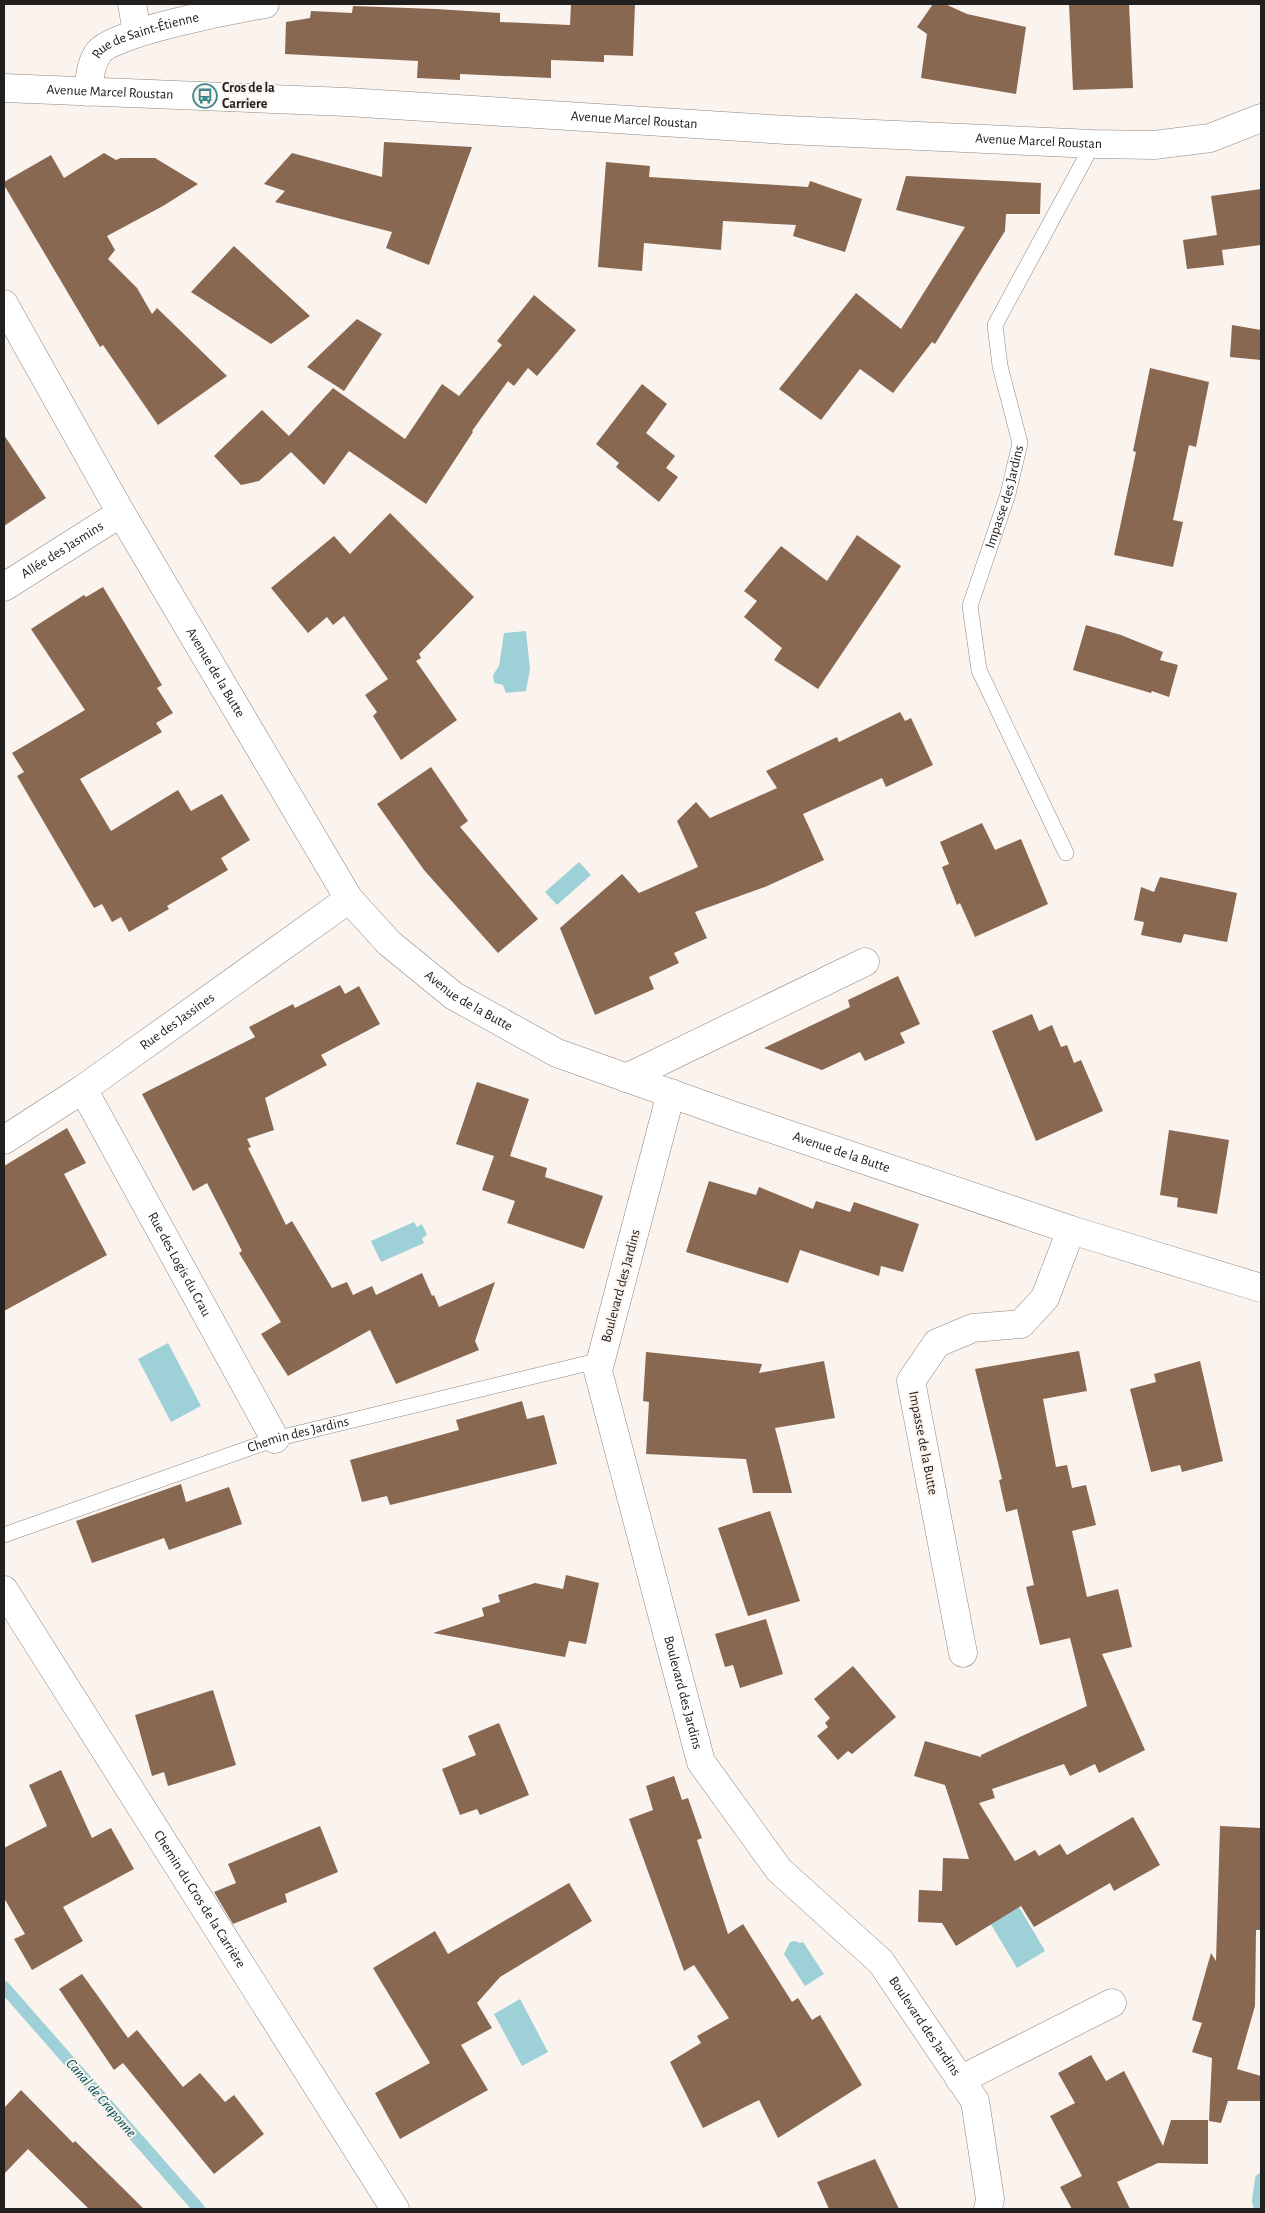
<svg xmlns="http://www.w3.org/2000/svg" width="1265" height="2213" font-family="'Alegreya Sans',sans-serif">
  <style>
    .water { fill: #9ed1d7 }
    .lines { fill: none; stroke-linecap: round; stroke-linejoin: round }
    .stream { stroke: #9ed1d7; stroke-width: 12 }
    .building { fill: #886851 }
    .lane-casing { stroke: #8c8681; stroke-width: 16 }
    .street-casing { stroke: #8c8681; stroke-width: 29 }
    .secondary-casing { stroke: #8c8681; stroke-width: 29 }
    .lane { stroke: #fff; stroke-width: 15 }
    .street { stroke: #fff; stroke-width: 28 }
    .secondary { stroke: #fff; stroke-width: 28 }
    .labels { text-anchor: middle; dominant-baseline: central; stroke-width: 4; stroke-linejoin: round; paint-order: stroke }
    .street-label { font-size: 14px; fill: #22201e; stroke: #fbf3ee }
    .poi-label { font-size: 14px; font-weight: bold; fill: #22201e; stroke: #fbf3ee; text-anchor: start }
    .water-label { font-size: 15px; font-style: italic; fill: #045258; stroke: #fbf3ee }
  </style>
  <rect width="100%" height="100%" fill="#fbf3ee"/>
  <g class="water">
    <path d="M526 631 530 669 526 691 506 693 503 685 494 683 493 675 499 666 504 633Z"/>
    <path d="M579 862 591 875 557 905 545 892Z"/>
    <path d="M414 1222 417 1227 422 1224 427 1235 422 1238 424 1243 381 1262 371 1241Z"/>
    <path d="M168 1343 201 1406 171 1422 138 1359Z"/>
    <path d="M1015 1900 1045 1951 1017 1968 980 1906Z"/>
    <path d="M795 1941 800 1943 803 1942 824 1974 805 1986 784 1954 790 1942Z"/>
    <path d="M520 1999 548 2052 522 2066 494 2014Z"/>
  </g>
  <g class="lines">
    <g class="stream">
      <path d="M4 1987 199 2209"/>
      <path d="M1260 2209 1258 2201 1261 2179"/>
    </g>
  </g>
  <g class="building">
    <path d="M571 4H635L633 56 604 55V62L551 60V78L460 74V80L417 78 418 61 285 54 286 22 310 18 311 11 352 13 353 6 436 9 500 13V22L570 25Z"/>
    <path d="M933 4H945L967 14 1026 27 1016 94 921 78 927 34 917 27Z"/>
    <path d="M1069 4H1129L1133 88 1073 90Z"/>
    <path d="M384 142 472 147 429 265 386 248 392 232 275 202 285 191 264 184 292 153 382 177Z"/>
    <path d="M104 153 116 160 121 158H155L198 184 163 206 107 236 115 250 108 259 137 288 152 314 157 308 227 376 158 425 103 345 100 347 4 185V182L51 155 64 178Z"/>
    <path d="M606 162 650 166 649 177 808 187 810 181 862 199 845 252 793 236 796 225 723 221 721 250 644 243 642 271 598 267Z"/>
    <path d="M906 176 1041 183 1040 214H1006L1005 231 935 344 932 342 893 393 860 369 821 420 779 389 856 293 901 329 965 227 896 210Z"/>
    <path d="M1261 189V245L1222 250 1224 265 1187 269 1183 240 1217 235 1211 196Z"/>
    <path d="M234 246 310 316 271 344 191 292Z"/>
    <path d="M534 295 576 330 537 376 528 368 514 386 508 381 472 431 473 432 426 504 349 451 324 485 291 452 259 481 241 485 214 456 262 410 289 436 333 388 405 439 442 384 459 396 502 345 497 341Z"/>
    <path d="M357 319 382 334 344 391 307 367Z"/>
    <path d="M1232 325 1261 330V360L1230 357Z"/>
    <path d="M1150 368 1209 382 1196 447 1189 445 1173 520 1183 522 1173 567 1114 555 1136 452 1133 451Z"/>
    <path d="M642 384 667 404 646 433 675 456 666 468 678 477 659 502 616 467 619 463 596 444Z"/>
    <path d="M4 435 46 498 4 526Z"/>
    <path d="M390 513 474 597 419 654 421 658 416 661 457 720 401 760 373 716 377 712 365 695 388 679 344 616 333 625 327 617 308 633 271 588 334 536 350 554Z"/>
    <path d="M857 535 901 566 818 689 774 660 782 648 744 617 757 601 744 591 781 546 827 581Z"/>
    <path d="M103 587 162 685 157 688 173 713 156 723 162 732 80 779 111 831 178 790 191 811 222 794 250 840 221 858 228 870 167 906 169 909 129 932 121 917 112 922 102 904 94 908 17 776 24 772 12 753 85 710 31 629 84 595 86 597Z"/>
    <path d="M1086 625 1121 635 1163 652 1160 660 1178 665 1169 697 1152 691 1151 693 1073 670Z"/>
    <path d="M900 712 905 721 911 718 933 765 886 787 882 778 803 814 824 860 765 887 695 912 707 938 674 953 679 963 649 977 654 989 595 1015 560 928 622 874 639 893 698 867 677 821 696 802 710 818 777 788 766 771 837 737 839 742Z"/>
    <path d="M431 767 468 821 460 827 538 919 498 953 424 870 377 804Z"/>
    <path d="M982 823 995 850 1021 839 1048 904 975 937 960 903 957 905 942 867 949 864 940 842Z"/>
    <path d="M1160 877 1237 893 1227 942 1184 934 1181 943 1141 935 1144 922 1134 920 1141 887 1154 892Z"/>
    <path d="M898 976 920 1024 900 1033 905 1043 865 1061 860 1052 822 1070 764 1048 850 1007 848 1000Z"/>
    <path d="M340 985 345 994 359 986 380 1024 321 1055 327 1065 265 1098 274 1130 247 1139 251 1147 248 1148 286 1225 292 1221 332 1288 347 1282 353 1295 372 1286 376 1295 422 1273 432 1296 434 1295 439 1307 495 1282 475 1341 479 1350 396 1384 370 1330 288 1376 261 1334 281 1322 239 1253 242 1251 207 1183 193 1191 142 1094 255 1037 249 1027 293 1004 295 1008Z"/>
    <path d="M1032 1014 1039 1031 1052 1025 1061 1047 1067 1045 1074 1063 1081 1060 1103 1111 1036 1141 992 1031Z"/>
    <path d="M477 1082 529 1099 510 1156 547 1168 545 1177 603 1196 584 1249 507 1223 515 1201 482 1190 494 1156 456 1144Z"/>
    <path d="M67 1128 86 1163 64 1174 107 1255 4 1311V1166Z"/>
    <path d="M1169 1130 1229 1140 1217 1214 1177 1207 1178 1198 1160 1195Z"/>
    <path d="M709 1181 756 1195 759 1187 813 1209 816 1201 850 1212 854 1202 919 1224 903 1272 881 1266 879 1276 800 1250 788 1283 686 1252Z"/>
    <path d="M1079 1351 1087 1391 1043 1399 1056 1467 1067 1465 1072 1488 1086 1485 1096 1525 1072 1531 1087 1597 1118 1589 1132 1647 1102 1654 1145 1750 1099 1773 1095 1764 1070 1776 1064 1764 992 1789 995 1798 979 1803 1015 1861 1035 1850 1039 1856 1060 1844 1067 1855 1133 1817 1160 1865 1114 1891 1110 1883 1034 1927 1021 1906 956 1946 942 1923 918 1922 919 1890 942 1891 943 1858 969 1859 945 1785 914 1776 925 1741 981 1757V1755L1087 1706 1070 1638 1040 1645 1026 1587 1034 1585 1017 1509 1006 1512 999 1480 1002 1479 975 1369Z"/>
    <path d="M646 1352 762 1364 759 1373 824 1361 835 1418 775 1428 792 1493H753L746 1459 646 1454 649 1402 643 1401Z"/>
    <path d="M1200 1361 1223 1461 1182 1472 1180 1465 1151 1472 1130 1389 1156 1382 1154 1374Z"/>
    <path d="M522 1401 527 1419 544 1415 557 1464 390 1505 387 1496 362 1502 350 1460 459 1430 456 1420Z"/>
    <path d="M181 1484 186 1502 229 1487 242 1524 169 1550 164 1538 92 1563 76 1521Z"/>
    <path d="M770 1511 800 1601 748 1616 718 1528Z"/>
    <path d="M566 1575 599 1583 586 1644 569 1641 565 1657 433 1633 484 1616 482 1608 500 1602 498 1595 535 1583 563 1589Z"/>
    <path d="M766 1619 783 1674 740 1688 733 1665 725 1667 715 1634Z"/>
    <path d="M853 1666 896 1717 852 1754 848 1751 838 1760 817 1736 828 1727 825 1723 830 1718 814 1699Z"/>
    <path d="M213 1690 236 1765 168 1786 164 1772 152 1776 135 1715Z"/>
    <path d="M499 1723 529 1795 480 1815 477 1809 460 1815 442 1769 476 1755 468 1736Z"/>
    <path d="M61 1770 92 1838 111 1828 134 1869 63 1907 83 1941 32 1970 14 1939 25 1934 4 1898V1848L47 1826 29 1785Z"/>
    <path d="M674 1776 682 1800 688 1798 702 1838 697 1840 728 1934 743 1924 792 2002 798 1998 812 2020 820 2015 862 2085 778 2138 759 2100 703 2128 670 2062 701 2043 697 2036 729 2018 694 1965 684 1971 629 1819 653 1810 646 1786Z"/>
    <path d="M320 1826 338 1872 285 1894 287 1902 233 1924 214 1892 236 1883 228 1864Z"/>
    <path d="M1220 1826 1261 1828V1930H1256L1255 2006 1237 2069 1261 2076V2101H1228L1221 2123 1209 2121 1212 2058 1192 2052 1202 2023 1192 2020 1211 1953 1216 1961Z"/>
    <path d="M569 1883 592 1921 500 1977 477 2003 492 2028 461 2045 488 2090 400 2139 375 2093 430 2063 373 1968 435 1931 448 1954Z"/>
    <path d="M82 1974 128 2038 137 2030 183 2087 200 2073 225 2102 234 2095 264 2134 214 2174 123 2063 114 2070 59 1989Z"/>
    <path d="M1091 2055 1106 2081 1124 2071 1163 2146 1171 2120H1208V2164L1158 2163 1117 2182 1130 2209H1072L1060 2187 1082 2176 1050 2116 1075 2103 1058 2073Z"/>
    <path d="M21 2090 73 2143 75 2141 144 2209H89L28 2149 4 2174V2108Z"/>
    <path d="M875 2159 899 2209H829L817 2182Z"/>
  </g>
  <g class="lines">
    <g class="lane-casing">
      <g id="lane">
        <path id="s1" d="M1066 853 979 670 970 606 1008 494 1020 443 1000 366 995 325 1093 144"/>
        <path id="s2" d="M4 1535 275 1439 601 1360"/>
      </g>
    </g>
    <g class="street-casing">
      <g id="street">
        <path d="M132 4 137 32"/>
        <path id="s3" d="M88 92C90 78 90 64 99 52 114 32 235 9 265 4"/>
        <path id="s4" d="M4 304 121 513 349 899 389 943 454 996 557 1053 734 1116 1071 1230 1261 1288"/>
        <path id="s5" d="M4 587 121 513"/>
        <path d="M626 1078 865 962"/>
        <path id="s6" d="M83 1089 275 1439"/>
        <path id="s7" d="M671 1093 598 1371 701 1762 779 1870 881 1962 975 2101 990 2199 988 2209"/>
        <path id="s8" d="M4 1140 83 1089 349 899"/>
        <path id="s9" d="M4 1590 395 2209"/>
        <path d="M963 1653 911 1381 937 1343 973 1328 1021 1324 1045 1298 1071 1230"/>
        <path d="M960 2080 1112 2003"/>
      </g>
    </g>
    <g class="secondary-casing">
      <g id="secondary">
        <path id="s10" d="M4 88 347 102 787 130 1093 144 1154 145 1210 138 1261 118"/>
      </g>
    </g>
    <use href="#lane" class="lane"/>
    <use href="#street" class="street"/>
    <use href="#secondary" class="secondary"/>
  </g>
  <defs>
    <g id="bus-ring" transform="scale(1.25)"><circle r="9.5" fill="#fbf3ee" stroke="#3f878e" stroke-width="1.5"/><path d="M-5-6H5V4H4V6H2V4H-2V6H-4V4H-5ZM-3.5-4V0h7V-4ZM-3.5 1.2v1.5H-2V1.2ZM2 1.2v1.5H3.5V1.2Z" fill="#3f878e"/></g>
  </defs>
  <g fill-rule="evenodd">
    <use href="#bus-ring" x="205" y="96"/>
  </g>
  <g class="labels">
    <g class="street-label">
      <text stroke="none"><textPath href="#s3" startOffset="92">Rue de Saint-Étienne</textPath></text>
      <text stroke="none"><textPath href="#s10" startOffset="106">Avenue Marcel Roustan</textPath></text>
      <text stroke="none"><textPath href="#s10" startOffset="631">Avenue Marcel Roustan</textPath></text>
      <text stroke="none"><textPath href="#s10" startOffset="1036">Avenue Marcel Roustan</textPath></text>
      <text stroke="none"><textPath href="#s1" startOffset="382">Impasse des Jardins</textPath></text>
      <text stroke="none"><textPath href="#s5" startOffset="69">Allée des Jasmins</textPath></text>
      <text stroke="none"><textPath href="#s4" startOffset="425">Avenue de la Butte</textPath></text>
      <text stroke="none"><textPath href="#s4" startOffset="846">Avenue de la Butte</textPath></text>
      <text stroke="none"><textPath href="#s8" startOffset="210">Rue des Jassines</textPath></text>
      <text stroke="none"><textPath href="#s4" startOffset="1250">Avenue de la Butte</textPath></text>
      <text stroke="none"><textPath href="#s6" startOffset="200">Rue des Logis du Crau</textPath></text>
      <text transform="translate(621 1286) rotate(-75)">Boulevard des Jardins</text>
      <text stroke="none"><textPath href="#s2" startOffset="311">Chemin des Jardins</textPath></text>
      <text transform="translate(923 1443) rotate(79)">Impasse de la Butte</text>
      <text stroke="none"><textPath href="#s7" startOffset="620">Boulevard des Jardins</textPath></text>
      <text stroke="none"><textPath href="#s9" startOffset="366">Chemin du Cros de la Carrière</textPath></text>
      <text stroke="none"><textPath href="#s7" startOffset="1040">Boulevard des Jardins</textPath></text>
    </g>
    <g class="poi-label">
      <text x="222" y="88">Cros de la<tspan x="222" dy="16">Carriere</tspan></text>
    </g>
    <g class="water-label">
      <text transform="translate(101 2098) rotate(49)">Canal de Craponne</text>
    </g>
  </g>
  <rect width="1265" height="2213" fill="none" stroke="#22201e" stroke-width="10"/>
</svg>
